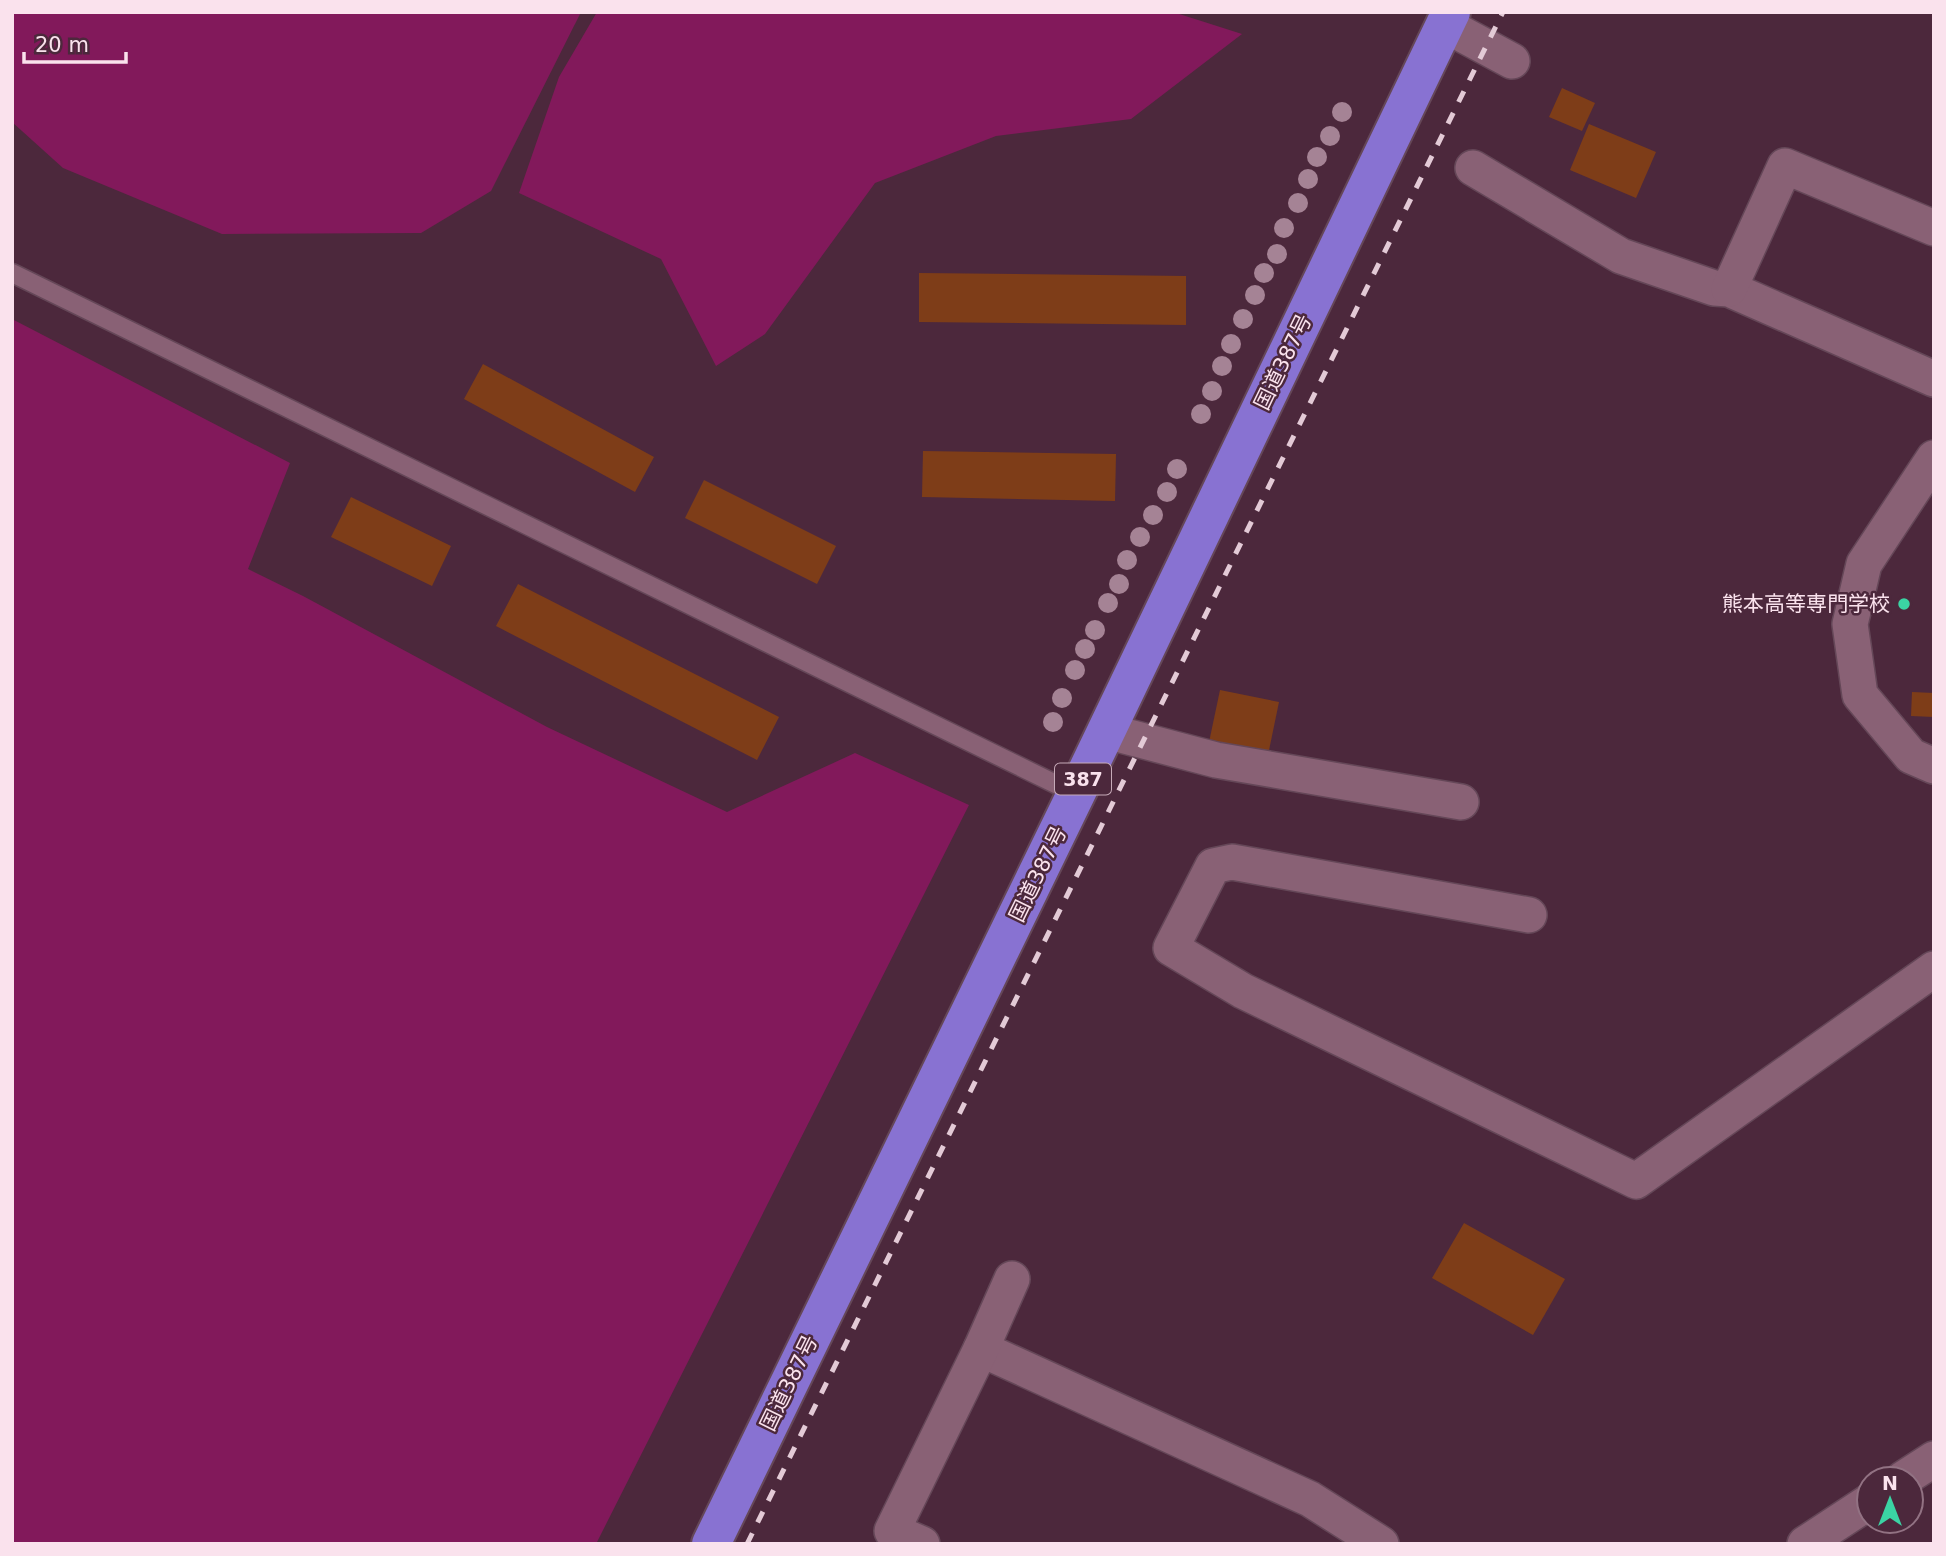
<svg xmlns="http://www.w3.org/2000/svg" width="1946" height="1556" font-family="'DejaVu Sans','Noto Sans JP',sans-serif">
  <style>
    .green { fill: #82195b }
    .building { fill: #7e3d18 }
    .lines { fill: none; stroke-linecap: round; stroke-linejoin: round }
    .service-casing { stroke: #654758; stroke-width: 21 }
    .minor-casing { stroke: #654758; stroke-width: 38 }
    .trunk-casing { stroke: #654758; stroke-width: 42 }
    .service { stroke: #896175; stroke-width: 18 }
    .minor { stroke: #896175; stroke-width: 35 }
    .trunk { stroke: #8872d2; stroke-width: 38 }
    .rail { stroke: #e3cad6; stroke-width: 5; stroke-dasharray: 12 12; stroke-linecap: butt }
    .tree { fill: #a58395 }
    .poi-dot { fill: #3bd4a4; stroke: #4c283c; stroke-width: 2.5 }
    .labels { text-anchor: middle; dominant-baseline: central; stroke-width: 5; stroke-linejoin: round; paint-order: stroke }
    .shield { fill: #4c283c; stroke: #c6aab8; stroke-width: 2 }
    .shield-label { font-size: 19px; font-weight: bold; fill: #fae2ed }
    .street-label { font-size: 21px; fill: #fae2ed; stroke: #4c283c }
    .poi-label { font-size: 21px; fill: #fae2ed; stroke: #4c283c; text-anchor: end }
  </style>
  <rect width="100%" height="100%" fill="#4c283c"/>
  <g class="green">
    <path d="M12 12H581L491 191 421 233 222 234 63 168 12 122Z"/>
    <path d="M597 12H1173L1242 34 1131 119 996 136 875 183 765 334 716 366 661 259 519 193 559 77Z"/>
    <path d="M12 319 290 463 248 569 303 596 547 727 727 812 855 753 969 805 596 1544H12Z"/>
  </g>
  <g class="building">
    <path d="M1562 88 1595 103 1582 131 1549 117Z"/>
    <path d="M1589 124 1656 152 1636 198 1570 170Z"/>
    <path d="M919 273 1186 276V325L919 322Z"/>
    <path d="M483 364 654 457 635 492 464 399Z"/>
    <path d="M923 451 1116 454 1115 501 922 497Z"/>
    <path d="M704 480 836 546 817 584 685 518Z"/>
    <path d="M351 497 451 546 432 586 331 537Z"/>
    <path d="M518 584 779 717 757 760 496 626Z"/>
    <path d="M1220 690 1279 702 1267 760 1208 747Z"/>
    <path d="M1912 692 1934 693V717L1911 716Z"/>
    <path d="M1464 1223 1565 1279 1533 1335 1432 1278Z"/>
  </g>
  <g class="lines">
    <g class="service-casing">
      <path id="service" d="M12 273 1076 794"/>
    </g>
    <g class="minor-casing">
      <g id="minor">
        <path d="M1445 25 1512 61"/>
        <path d="M1473 168 1621 256 1714 288 1729 289 1934 379"/>
        <path d="M1729 289 1785 166 1934 228"/>
        <path d="M1934 458 1864 564 1850 624 1860 695 1911 756 1934 766"/>
        <path d="M1106 731 1216 760 1461 802"/>
        <path d="M1529 915 1232 862 1213 866 1171 948 1243 991 1636 1181 1934 969"/>
        <path d="M981 1349 1310 1499 1381 1544"/>
        <path d="M1903 1479 1934 1459"/>
        <path d="M922 1544 892 1531 981 1349 1012 1279"/>
        <path d="M1805 1544 1869 1502"/>
      </g>
    </g>
    <g class="trunk-casing">
      <path id="trunk" d="M711 1544 1076 794 1451 12"/>
    </g>
    <use href="#service" class="service"/>
    <use href="#minor" class="minor"/>
    <use href="#trunk" class="trunk"/>
    <path class="rail" d="M747 1544 1503 12"/>
  </g>
  <g class="tree">
    <circle cx="1342" cy="112" r="10"/>
    <circle cx="1330" cy="136" r="10"/>
    <circle cx="1317" cy="157" r="10"/>
    <circle cx="1308" cy="179" r="10"/>
    <circle cx="1298" cy="203" r="10"/>
    <circle cx="1284" cy="228" r="10"/>
    <circle cx="1277" cy="254" r="10"/>
    <circle cx="1264" cy="273" r="10"/>
    <circle cx="1255" cy="295" r="10"/>
    <circle cx="1243" cy="319" r="10"/>
    <circle cx="1231" cy="344" r="10"/>
    <circle cx="1222" cy="366" r="10"/>
    <circle cx="1212" cy="391" r="10"/>
    <circle cx="1201" cy="414" r="10"/>
    <circle cx="1177" cy="469" r="10"/>
    <circle cx="1167" cy="492" r="10"/>
    <circle cx="1153" cy="515" r="10"/>
    <circle cx="1140" cy="537" r="10"/>
    <circle cx="1127" cy="560" r="10"/>
    <circle cx="1119" cy="584" r="10"/>
    <circle cx="1108" cy="603" r="10"/>
    <circle cx="1095" cy="630" r="10"/>
    <circle cx="1085" cy="649" r="10"/>
    <circle cx="1075" cy="670" r="10"/>
    <circle cx="1062" cy="698" r="10"/>
    <circle cx="1053" cy="722" r="10"/>
  </g>
  <circle class="poi-dot" cx="1904" cy="604" r="7"/>
  <g class="labels">
    <rect class="shield" x="1055" y="763.5" width="56" height="31" rx="5"/>
    <g class="shield-label">
      <text x="1083" y="779">387</text>
    </g>
    <g class="street-label">
      <text transform="translate(1283 362) rotate(-64)">国道387号</text>
      <text transform="translate(1038 874) rotate(-64)">国道387号</text>
      <text transform="translate(789 1383) rotate(-64)">国道387号</text>
    </g>
    <g class="poi-label">
      <text x="1890" y="604">熊本高等専門学校</text>
    </g>
  </g>
  <rect width="1946" height="1556" fill="none" stroke="#fae2ed" stroke-width="28"/>
  <g transform="translate(1890 1500)"><circle r="33" fill="#4c283c" stroke="#927283" stroke-width="2"/>
  <path d="M0-5L12 26L0 18L-12 26Z" fill="#3bd4a4"/>
  <text y="-10" font-size="19" font-weight="bold" text-anchor="middle" fill="#fae2ed">N</text>
  </g>
  <path d="M24 52v10h102v-10" fill="none" stroke="#fae2ed" stroke-width="3.5"/>
  <text x="35" y="52" font-size="21" fill="#fae2ed" stroke="#4c283c" stroke-width="5" paint-order="stroke">20 m</text>
</svg>
